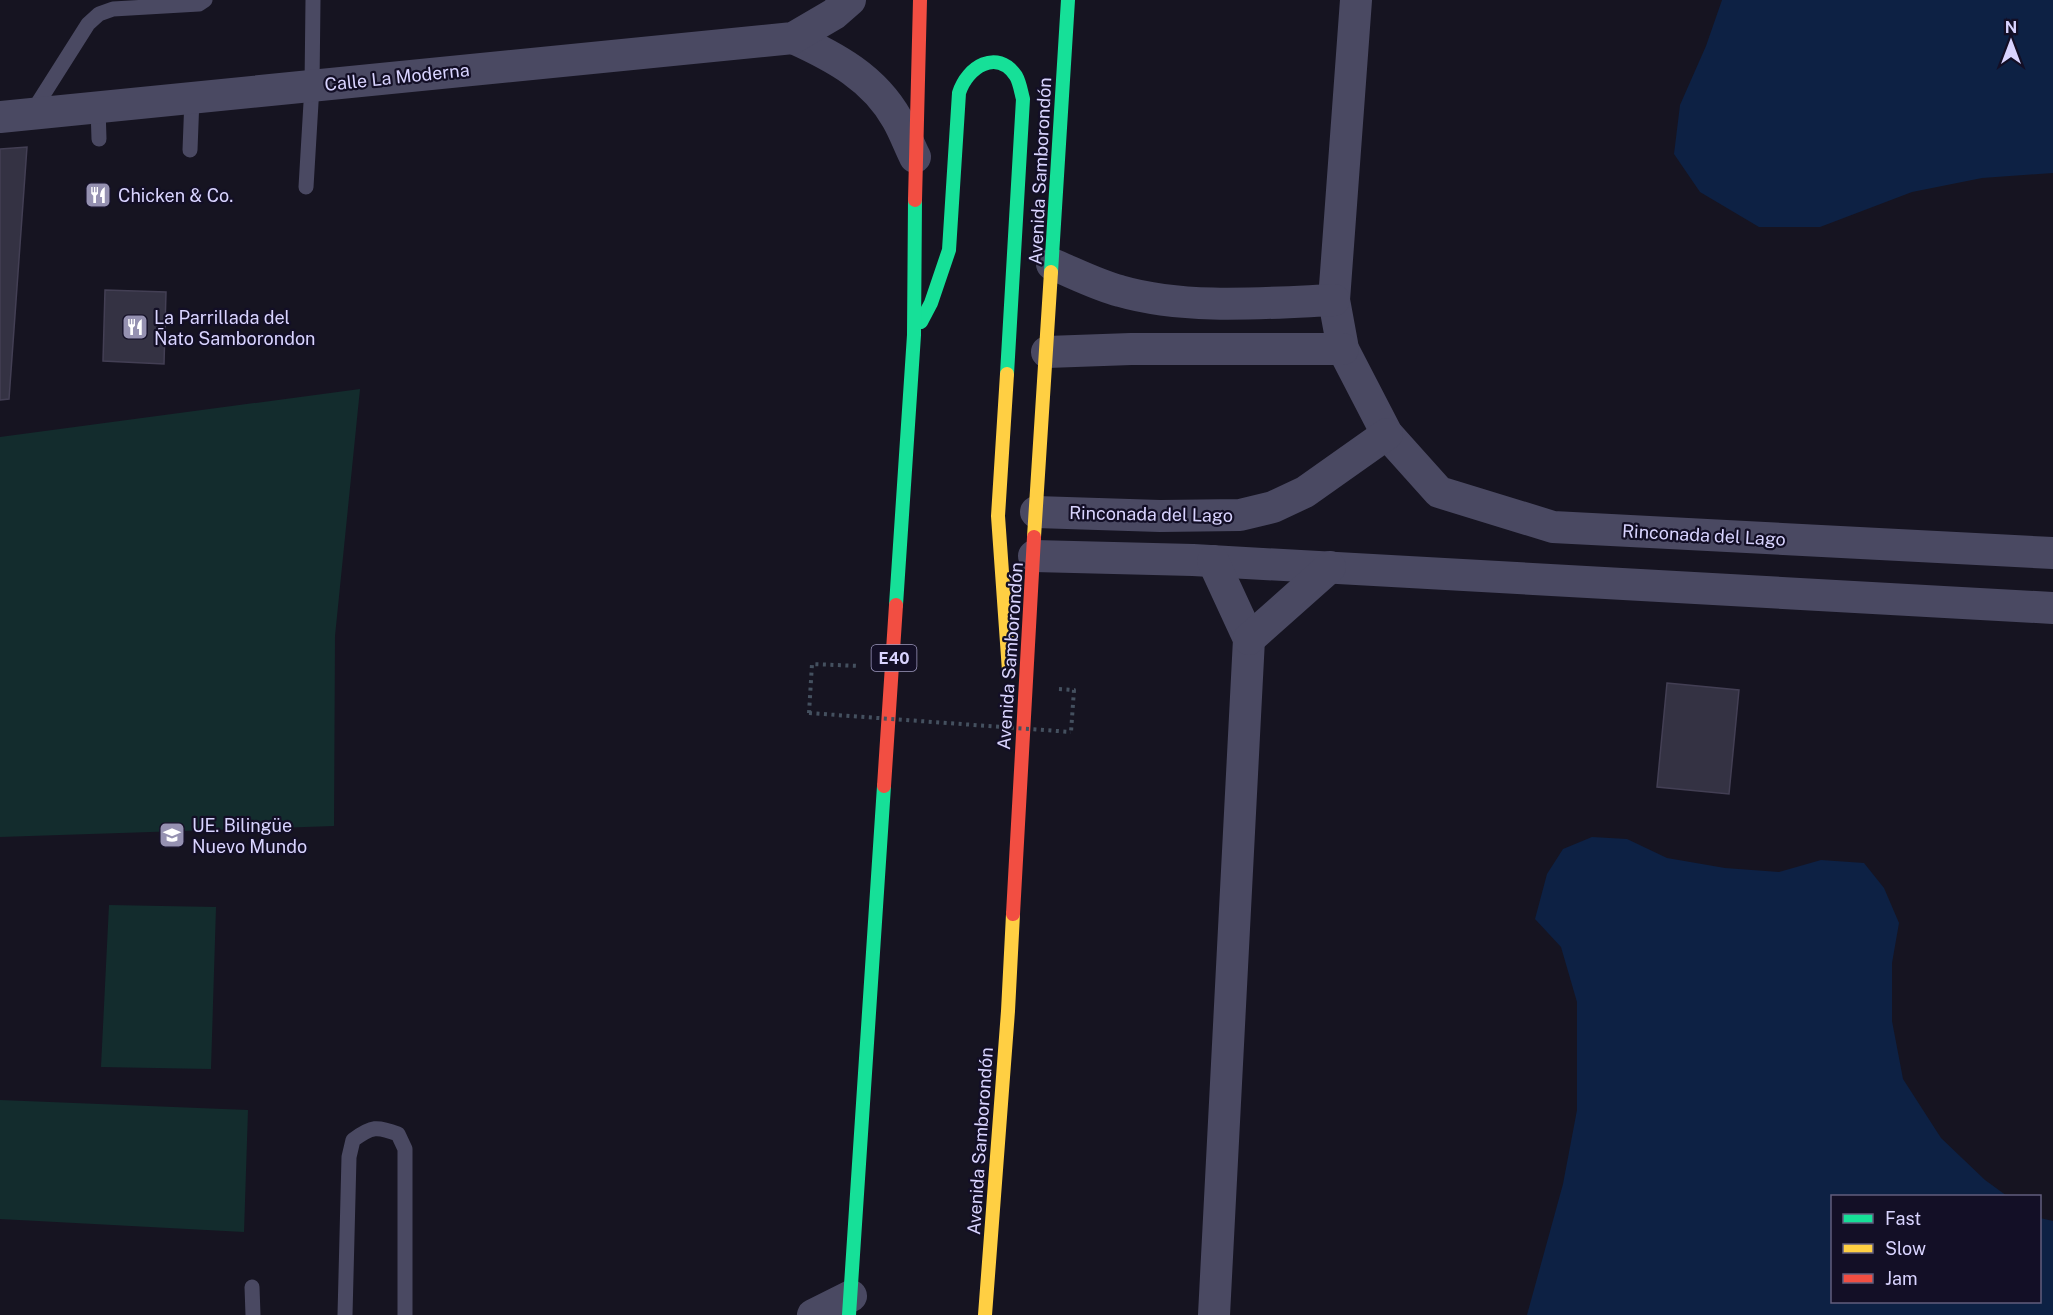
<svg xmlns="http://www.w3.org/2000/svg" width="2053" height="1315" font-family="'Public Sans',sans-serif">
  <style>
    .green { fill: #132c2d }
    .water { fill: #0d2144 }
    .building { fill: #343243; stroke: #433f54; stroke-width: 1.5 }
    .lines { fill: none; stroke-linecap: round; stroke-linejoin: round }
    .path { stroke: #44505f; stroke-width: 4; stroke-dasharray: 3 4.5; stroke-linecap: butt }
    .lane { stroke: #4a4962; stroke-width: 15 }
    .street { stroke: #4a4962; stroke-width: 32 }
    .fast { stroke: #16e098; stroke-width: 14 }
    .slow { stroke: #ffcf43; stroke-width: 14 }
    .jam { stroke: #f24e42; stroke-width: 14 }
    .path-bridge { stroke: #44505f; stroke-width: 4; stroke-dasharray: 3 4.5; stroke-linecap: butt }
    .labels { text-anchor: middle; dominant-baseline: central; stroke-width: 4.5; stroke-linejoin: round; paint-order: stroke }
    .shield { fill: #130f26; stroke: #9e99be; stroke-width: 1.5 }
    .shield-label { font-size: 16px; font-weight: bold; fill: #d9d4ff }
    .street-label { font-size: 18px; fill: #d9d4ff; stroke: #130f26 }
    .poi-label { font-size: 18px; fill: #d9d4ff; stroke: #130f26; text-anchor: start }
  </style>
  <rect width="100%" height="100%" fill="#161421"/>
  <g class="green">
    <path d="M360 389 335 636 334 826 0 837V437Z"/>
    <path d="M109 905 216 907 211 1069 101 1067Z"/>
    <path d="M0 1100 248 1110 244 1232 0 1219Z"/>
  </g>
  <g class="water">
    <path d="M1722 0H2053V173L1982 178 1912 192 1820 227H1759L1700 192 1674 154 1680 105 1706 46Z"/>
    <path d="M1592 837 1627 839 1667 858 1725 868 1779 872 1821 860 1864 863 1884 888 1899 923 1892 963V1021L1903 1079 1941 1138 1985 1180 2007 1196H1832V1302H2040V1218L2053 1221V1315H1527L1563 1184 1577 1110V1002L1561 947 1535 919 1547 874 1563 849Z"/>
  </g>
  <g class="building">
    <path d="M27 147 9 399 0 400V149Z"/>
    <path d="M105 290 166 292 164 364 103 361Z"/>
    <path d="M1667 683 1739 690 1729 794 1657 787Z"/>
  </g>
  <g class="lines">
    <g class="path">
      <path d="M1059 689 1074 690 1071 732"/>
      <path d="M809 713 812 664 860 666"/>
    </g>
    <g class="lane">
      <path d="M98 108 99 139"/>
      <path d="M31 114 88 24 99 14 113 9 199 4 205 0"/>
      <path d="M190 150 192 98"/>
      <path d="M306 187 312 86 313 0"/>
      <path d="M252 1287 253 1315"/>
      <path d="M345 1315 349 1157 353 1140C372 1126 377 1126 398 1134L405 1149V1315"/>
    </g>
    <g class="street">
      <path d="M1356 0 1334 300 1343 349 1387 434 1439 492 1553 527 2053 553"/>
      <path d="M793 38C835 57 874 78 897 119 904 131 909 145 915 157"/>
      <path d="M0 117 793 38 834 14 850 0"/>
      <path d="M1052 264C1074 273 1097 285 1120 291 1185 310 1266 303 1334 300"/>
      <path d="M1047 352 1131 349H1343"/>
      <path d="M1036 512 1160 516 1240 515 1273 507 1305 492 1387 434"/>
      <path d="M1034 556 1193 560 2053 608"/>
      <path d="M1213 561 1249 639 1214 1315"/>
      <path d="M1249 639 1330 567"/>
      <path d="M813 1315 851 1296"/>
    </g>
    <g class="fast">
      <path d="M1051 272 1068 0"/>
      <path d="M921 322 931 303 949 250 959 93C967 67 997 48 1016 76 1020 83 1021 92 1023 99L1007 374"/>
      <path d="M896 605 914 335 915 200"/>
      <path d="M849 1315 884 786"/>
    </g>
    <g class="slow">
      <path d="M1007 374 998 516 1009 671"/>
      <path d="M1034 537 1051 272"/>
      <path d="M985 1315 1008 1011 1013 914"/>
    </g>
    <g class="jam">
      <path d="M915 200 920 0"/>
      <path d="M884 786 896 605"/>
      <path d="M1013 914 1034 537"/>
    </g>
    <path class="path-bridge" d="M809 713 1071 732"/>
  </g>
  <defs>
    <g id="restaurant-square" transform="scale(1.35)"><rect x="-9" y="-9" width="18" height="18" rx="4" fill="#9591b1" stroke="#130f26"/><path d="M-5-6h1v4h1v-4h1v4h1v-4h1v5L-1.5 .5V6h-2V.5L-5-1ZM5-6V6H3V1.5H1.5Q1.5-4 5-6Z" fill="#fff"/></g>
    <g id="school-square" transform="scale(1.35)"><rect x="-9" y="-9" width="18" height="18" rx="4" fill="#9591b1" stroke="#130f26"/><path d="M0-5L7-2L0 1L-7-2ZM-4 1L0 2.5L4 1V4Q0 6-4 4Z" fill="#fff"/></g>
  </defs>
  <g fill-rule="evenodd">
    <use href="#restaurant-square" x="98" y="195"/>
    <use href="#restaurant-square" x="135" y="327"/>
    <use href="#school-square" x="172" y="835"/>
  </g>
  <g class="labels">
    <rect class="shield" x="871.5" y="645" width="45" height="26" rx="4.5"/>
    <g class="shield-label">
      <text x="894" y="658">E40</text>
    </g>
    <g class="street-label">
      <text transform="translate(397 77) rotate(-6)">Calle La Moderna</text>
      <text transform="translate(1040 171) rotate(-87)">Avenida Samborondón</text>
      <text transform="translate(1151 514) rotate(1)">Rinconada del Lago</text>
      <text transform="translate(1704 535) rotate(3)">Rinconada del Lago</text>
      <text transform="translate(1010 656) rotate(-86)">Avenida Samborondón</text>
      <text transform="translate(980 1141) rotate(-86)">Avenida Samborondón</text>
    </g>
    <g class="poi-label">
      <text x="118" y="195">Chicken &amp; Co.</text>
      <text x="154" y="317">La Parrillada del<tspan x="154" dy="21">Ñato Samborondon</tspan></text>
      <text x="192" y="825">UE. Bilingüe<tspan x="192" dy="21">Nuevo Mundo</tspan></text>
    </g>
  </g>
  <rect x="1831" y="1195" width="210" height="108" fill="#130f26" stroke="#625e7d" stroke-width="1.5"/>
  <rect x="1843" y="1214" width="30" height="9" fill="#16e098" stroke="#625e7d" stroke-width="1.5"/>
  <text x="1885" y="1225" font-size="18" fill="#d9d4ff">Fast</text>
  <rect x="1843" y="1244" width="30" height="9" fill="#ffcf43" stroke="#625e7d" stroke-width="1.5"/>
  <text x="1885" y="1255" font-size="18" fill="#d9d4ff">Slow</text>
  <rect x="1843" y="1274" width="30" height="9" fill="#f24e42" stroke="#625e7d" stroke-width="1.5"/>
  <text x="1885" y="1285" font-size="18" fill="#d9d4ff">Jam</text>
  <g transform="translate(2011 42)" stroke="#130f26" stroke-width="4.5" paint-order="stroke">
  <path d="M0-4.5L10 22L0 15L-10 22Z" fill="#d9d4ff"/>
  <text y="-9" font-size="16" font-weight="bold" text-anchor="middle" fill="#d9d4ff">N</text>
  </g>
</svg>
